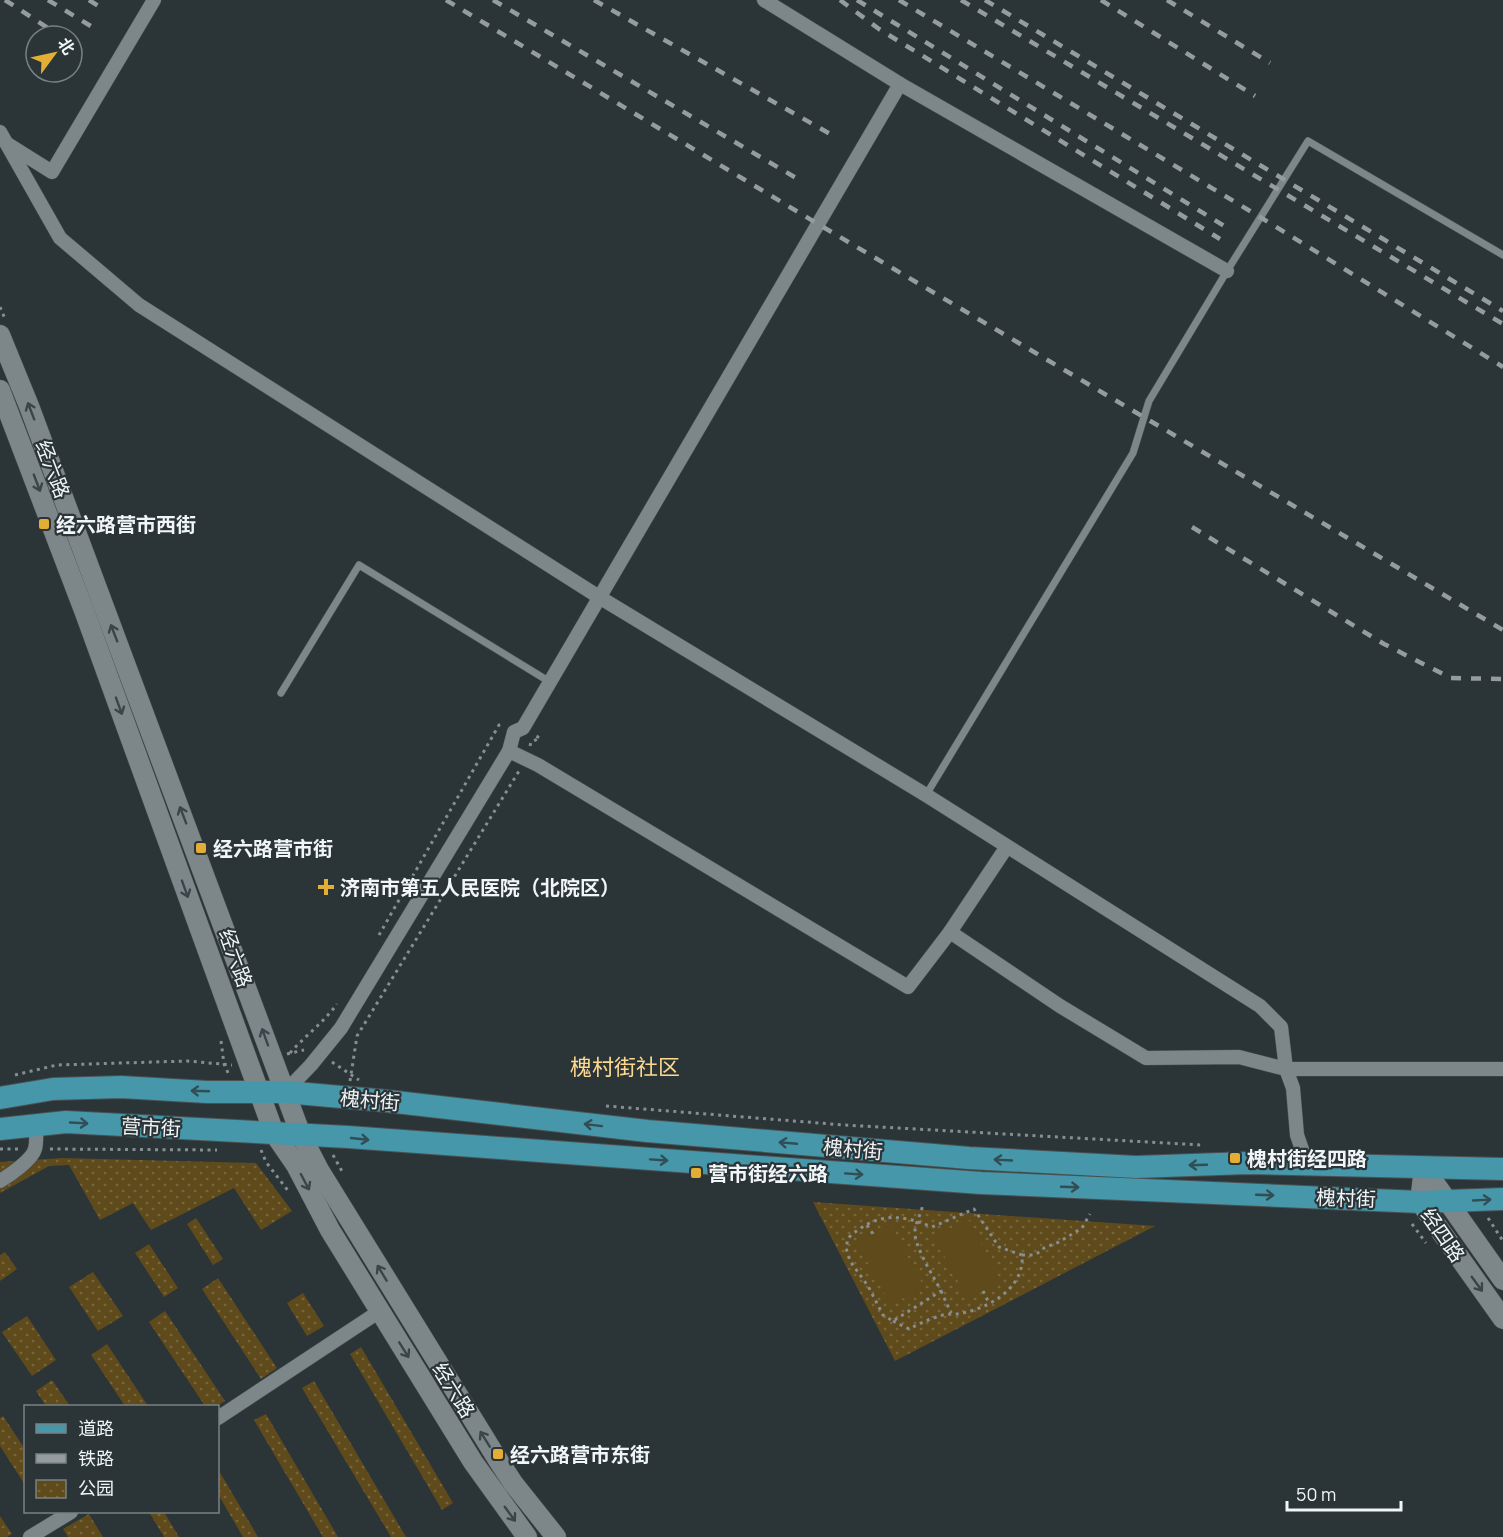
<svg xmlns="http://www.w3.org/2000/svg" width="1503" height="1537" font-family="Manrope,'Noto Sans SC',sans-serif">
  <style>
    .park { fill: url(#park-dots) }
    .pitch { fill: #5f4a1b }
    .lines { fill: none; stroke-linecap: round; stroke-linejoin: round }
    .lane-casing { stroke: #495052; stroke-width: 8 }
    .street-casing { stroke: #495052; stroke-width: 15 }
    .secondary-casing { stroke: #495052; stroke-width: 21 }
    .primary-casing { stroke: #495052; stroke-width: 24 }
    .path { stroke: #878e91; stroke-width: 3; stroke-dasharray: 3 4.5; stroke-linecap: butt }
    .lane { stroke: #7d878a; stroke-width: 7 }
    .street { stroke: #7d878a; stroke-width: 14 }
    .secondary { stroke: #7d878a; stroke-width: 20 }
    .primary { stroke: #4597a9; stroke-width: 22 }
    .rail { stroke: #959c9f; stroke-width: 4.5; stroke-dasharray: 10 10; stroke-linecap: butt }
    .oneway { stroke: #3b4548 }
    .oneway2 { stroke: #324d54 }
    .poi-dot { fill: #e2af34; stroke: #2b3437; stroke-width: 2 }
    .labels { text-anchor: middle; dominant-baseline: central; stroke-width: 4.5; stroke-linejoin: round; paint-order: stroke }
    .street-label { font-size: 20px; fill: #f0f5f7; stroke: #2b3437 }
    .poi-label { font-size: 20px; font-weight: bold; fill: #f0f5f7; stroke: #2b3437; text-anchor: start }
    .quarter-label { font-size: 22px; fill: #fdd98f; stroke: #2b3437 }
  </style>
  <defs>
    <pattern id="park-dots" width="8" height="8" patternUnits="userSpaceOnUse" patternTransform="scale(1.5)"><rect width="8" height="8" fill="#5f4a1b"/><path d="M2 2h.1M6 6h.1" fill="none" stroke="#76653d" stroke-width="1.8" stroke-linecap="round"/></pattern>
  </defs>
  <rect width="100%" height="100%" fill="#2b3437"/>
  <g class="park">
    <path d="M63 1158 256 1163 292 1211 261 1230 234 1188 151 1230 133 1203 100 1220 69 1165 49 1166 0 1193V1162Z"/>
    <path d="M813 1202 1155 1226 895 1361Z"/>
    <path d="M196 1218 223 1259 213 1265 187 1224Z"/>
    <path d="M149 1244 178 1288 164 1297 135 1253Z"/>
    <path d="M5 1252 17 1269 0 1281V1255Z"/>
    <path d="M93 1272 123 1316 98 1331 69 1287Z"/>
    <path d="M218 1278 277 1368 261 1379 202 1289Z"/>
    <path d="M303 1293 324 1326 307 1336 287 1303Z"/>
    <path d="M165 1311 225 1401 217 1406H205L149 1322Z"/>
    <path d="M27 1316 56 1360 32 1376 2 1332Z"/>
    <path d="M107 1344 148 1406H125L91 1355Z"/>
    <path d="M361 1347 453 1503 442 1510 350 1354Z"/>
    <path d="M52 1380 70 1406H46L36 1391Z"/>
    <path d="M314 1381 406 1537H391L302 1388Z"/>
    <path d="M266 1414 338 1537H323L254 1420Z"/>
    <path d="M3 1416 25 1449V1485L0 1446V1418Z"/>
    <path d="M218 1469 258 1537H243L218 1494Z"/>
    <path d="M149 1512H164L179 1537H164Z"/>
    <path d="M89 1514 103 1537H68L63 1529Z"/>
    <path d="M0 1516 12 1534 7 1537H0Z"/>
  </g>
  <g class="pitch">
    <path d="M968 1219 1001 1281 968 1300 934 1237Z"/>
    <path d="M891 1225 924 1287 891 1305 857 1243Z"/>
  </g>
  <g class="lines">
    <g class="lane-casing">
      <g id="lane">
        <path d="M281 693 359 565 550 682"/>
        <path d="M926 795 1133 453 1149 401 1227 271 1308 141 1503 255"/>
      </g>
    </g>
    <g class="street-casing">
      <g id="street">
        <path d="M764 0 900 84 1227 271"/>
        <path d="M0 132 60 238 139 305 599 597 926 795 1260 1006 1281 1027 1286 1069 1293 1088 1297 1135 1307 1164"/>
        <path d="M9 145 52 172 154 0"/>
        <path d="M509 751 538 765 908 987 950 932 1060 1006 1146 1058 1239 1057 1286 1069H1503"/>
        <path d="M950 932 1006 848"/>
        <path d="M285 1092 311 1065 341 1028 509 751 514 732 523 728 900 84"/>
        <path d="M0 1181C10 1175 32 1160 35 1149 37 1142 36 1132 36 1125"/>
        <path d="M218 1418 380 1311"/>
        <path d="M30 1537 71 1512"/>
      </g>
    </g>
    <g class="secondary-casing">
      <g id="secondary">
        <path d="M0 335 29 406 301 1135 319 1170 498 1460 513 1483 556 1537"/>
        <path d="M0 390 85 613 274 1133 296 1165 330 1230 473 1462 527 1537"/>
        <path d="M1424 1168 1420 1202 1503 1319"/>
        <path d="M1424 1168 1503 1280"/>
      </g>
    </g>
    <g class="primary-casing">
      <g id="primary">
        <path d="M0 1098 53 1089 121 1087 207 1092H285L387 1101 647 1131 969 1158 1136 1167 1247 1163 1503 1169"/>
        <path d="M0 1129 66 1122 348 1137 981 1183 1420 1202 1503 1199"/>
      </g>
    </g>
    <g class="path">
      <path d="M0 307 5 319"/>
      <path d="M530 746 531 742 540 738 534 735"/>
      <path d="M379 935 499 725 502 723"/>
      <path d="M221 1041 224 1064 229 1075"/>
      <path d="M290 1053C305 1036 323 1023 337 1004"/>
      <path d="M287 1054 304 1050"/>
      <path d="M332 1062 359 1080"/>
      <path d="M15 1075 57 1065 187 1061 232 1065"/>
      <path d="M350 1081 357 1036 519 771"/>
      <path d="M606 1106 844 1125 1201 1145"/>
      <path d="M0 1149H19"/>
      <path d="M50 1149 217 1150"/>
      <path d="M261 1150 266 1162 289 1192"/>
      <path d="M333 1155 343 1173"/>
      <path d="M1488 1218 1503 1241"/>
      <path d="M1412 1224 1426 1243"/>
      <path d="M867 1225 873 1234"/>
      <path d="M1022 1255H1033L1040 1252 1044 1248 1059 1242 1082 1228 1090 1214"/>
      <path d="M941 1291 951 1313"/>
      <path d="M983 1291 989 1303"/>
      <path d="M893 1321 909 1329C919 1324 929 1319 940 1316 947 1313 955 1315 963 1313 991 1307 1025 1287 1022 1255L999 1247 974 1209 932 1227C898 1213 876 1213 848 1238L846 1248 850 1261 868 1286 883 1315 893 1321 941 1291C934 1277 913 1245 915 1230 916 1222 922 1212 923 1203"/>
    </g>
    <use href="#lane" class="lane"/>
    <use href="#street" class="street"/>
    <use href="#secondary" class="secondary"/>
    <use href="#primary" class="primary"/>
    <g class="rail">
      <path d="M5 0 60 36"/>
      <path d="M48 0 94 28"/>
      <path d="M89 0 103 9"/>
      <path d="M446 0 818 224 1503 630"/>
      <path d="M493 0 803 182"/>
      <path d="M594 0 832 135"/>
      <path d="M840 0 879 29 1220 239"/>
      <path d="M857 0 1226 227"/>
      <path d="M899 0 1260 217 1503 367"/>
      <path d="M961 0 1503 324"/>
      <path d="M985 0 1503 311"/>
      <path d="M1101 0 1255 96"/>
      <path d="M1167 0 1270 63"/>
      <path d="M72 44 80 48"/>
      <path d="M1192 527 1384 644 1451 678 1503 679"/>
    </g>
  </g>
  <defs><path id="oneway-shaft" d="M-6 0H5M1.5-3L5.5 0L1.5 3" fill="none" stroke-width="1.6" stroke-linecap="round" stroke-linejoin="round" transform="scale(1.5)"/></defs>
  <g class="oneway">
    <use href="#oneway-shaft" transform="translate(31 411) rotate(-111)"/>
    <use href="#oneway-shaft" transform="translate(37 483) rotate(69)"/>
    <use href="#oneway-shaft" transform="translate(114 633) rotate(-111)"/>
    <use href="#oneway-shaft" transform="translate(119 706) rotate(70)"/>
    <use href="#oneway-shaft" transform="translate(183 815) rotate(-111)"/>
    <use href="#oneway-shaft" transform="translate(185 889) rotate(70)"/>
    <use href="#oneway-shaft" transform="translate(265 1037) rotate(-110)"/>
    <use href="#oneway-shaft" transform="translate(305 1182) rotate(62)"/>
    <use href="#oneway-shaft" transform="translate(382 1273) rotate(-121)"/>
    <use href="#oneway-shaft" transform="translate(1477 1284) rotate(54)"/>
    <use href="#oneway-shaft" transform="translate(404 1350) rotate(58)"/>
    <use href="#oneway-shaft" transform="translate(485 1439) rotate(-122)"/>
    <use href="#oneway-shaft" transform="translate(510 1514) rotate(54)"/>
  </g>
  <g class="oneway2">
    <use href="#oneway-shaft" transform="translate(200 1091) rotate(-178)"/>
    <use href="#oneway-shaft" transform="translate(79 1123) rotate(3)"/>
    <use href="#oneway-shaft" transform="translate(593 1125) rotate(-173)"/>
    <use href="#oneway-shaft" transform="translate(360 1139) rotate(6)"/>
    <use href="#oneway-shaft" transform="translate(788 1143) rotate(-175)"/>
    <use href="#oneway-shaft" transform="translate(659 1160) rotate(4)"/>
    <use href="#oneway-shaft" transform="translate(1003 1160) rotate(-177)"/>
    <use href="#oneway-shaft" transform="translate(1198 1165) rotate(178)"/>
    <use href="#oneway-shaft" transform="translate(854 1174) rotate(4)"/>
    <use href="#oneway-shaft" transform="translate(1070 1187) rotate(2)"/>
    <use href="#oneway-shaft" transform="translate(1265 1195) rotate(2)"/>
    <use href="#oneway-shaft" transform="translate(1482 1200) rotate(-3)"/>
  </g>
  <g class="poi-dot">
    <rect x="38" y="518" width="12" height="12" rx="3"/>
    <rect x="195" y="842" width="12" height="12" rx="3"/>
    <path d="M323 878h6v6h6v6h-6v6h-6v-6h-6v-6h6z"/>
    <rect x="1229" y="1152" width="12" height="12" rx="3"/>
    <rect x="690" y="1167" width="12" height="12" rx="3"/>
    <rect x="492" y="1448" width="12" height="12" rx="3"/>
  </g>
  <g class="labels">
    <g class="street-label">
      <text transform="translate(53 469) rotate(69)">经六路</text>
      <text transform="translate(236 958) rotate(70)">经六路</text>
      <text transform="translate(370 1100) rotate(5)">槐村街</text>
      <text transform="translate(151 1127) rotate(3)">营市街</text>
      <text transform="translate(853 1149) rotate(5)">槐村街</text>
      <text transform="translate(1346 1198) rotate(2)">槐村街</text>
      <text transform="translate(1443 1235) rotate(55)">经四路</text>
      <text transform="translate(454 1390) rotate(58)">经六路</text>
    </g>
    <g class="poi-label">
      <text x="56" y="524">经六路营市西街</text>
      <text x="213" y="848">经六路营市街</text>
      <text x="340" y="887">济南市第五人民医院（北院区）</text>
      <text x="1247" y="1158">槐村街经四路</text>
      <text x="708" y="1173">营市街经六路</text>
      <text x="510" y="1454">经六路营市东街</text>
    </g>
    <g class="quarter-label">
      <text x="625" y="1067">槐村街社区</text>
    </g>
  </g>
  <rect x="24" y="1405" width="195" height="108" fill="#2b3437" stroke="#7a8184" stroke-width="1.5"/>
  <rect x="36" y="1424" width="30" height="9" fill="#4597a9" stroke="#7a8184" stroke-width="1.5"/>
  <text x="78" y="1435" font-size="18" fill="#f0f5f7">道路</text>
  <rect x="36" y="1454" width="30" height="9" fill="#959c9f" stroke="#7a8184" stroke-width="1.5"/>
  <text x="78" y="1465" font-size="18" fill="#f0f5f7">铁路</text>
  <rect x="36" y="1480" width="30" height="18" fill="url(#park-dots)" stroke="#7a8184" stroke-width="1.5"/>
  <text x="78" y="1495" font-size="18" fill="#f0f5f7">公园</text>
  <g transform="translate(54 54) rotate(57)"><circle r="28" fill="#2b3437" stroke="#7a8184" stroke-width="1.5"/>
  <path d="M0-4.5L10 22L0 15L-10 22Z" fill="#e2af34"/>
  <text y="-9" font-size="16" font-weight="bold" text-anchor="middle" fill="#f0f5f7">北</text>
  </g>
  <path d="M1287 1501v9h114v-9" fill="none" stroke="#f0f5f7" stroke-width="3"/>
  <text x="1296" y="1501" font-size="18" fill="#f0f5f7" stroke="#2b3437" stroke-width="4.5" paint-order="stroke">50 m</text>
</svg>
